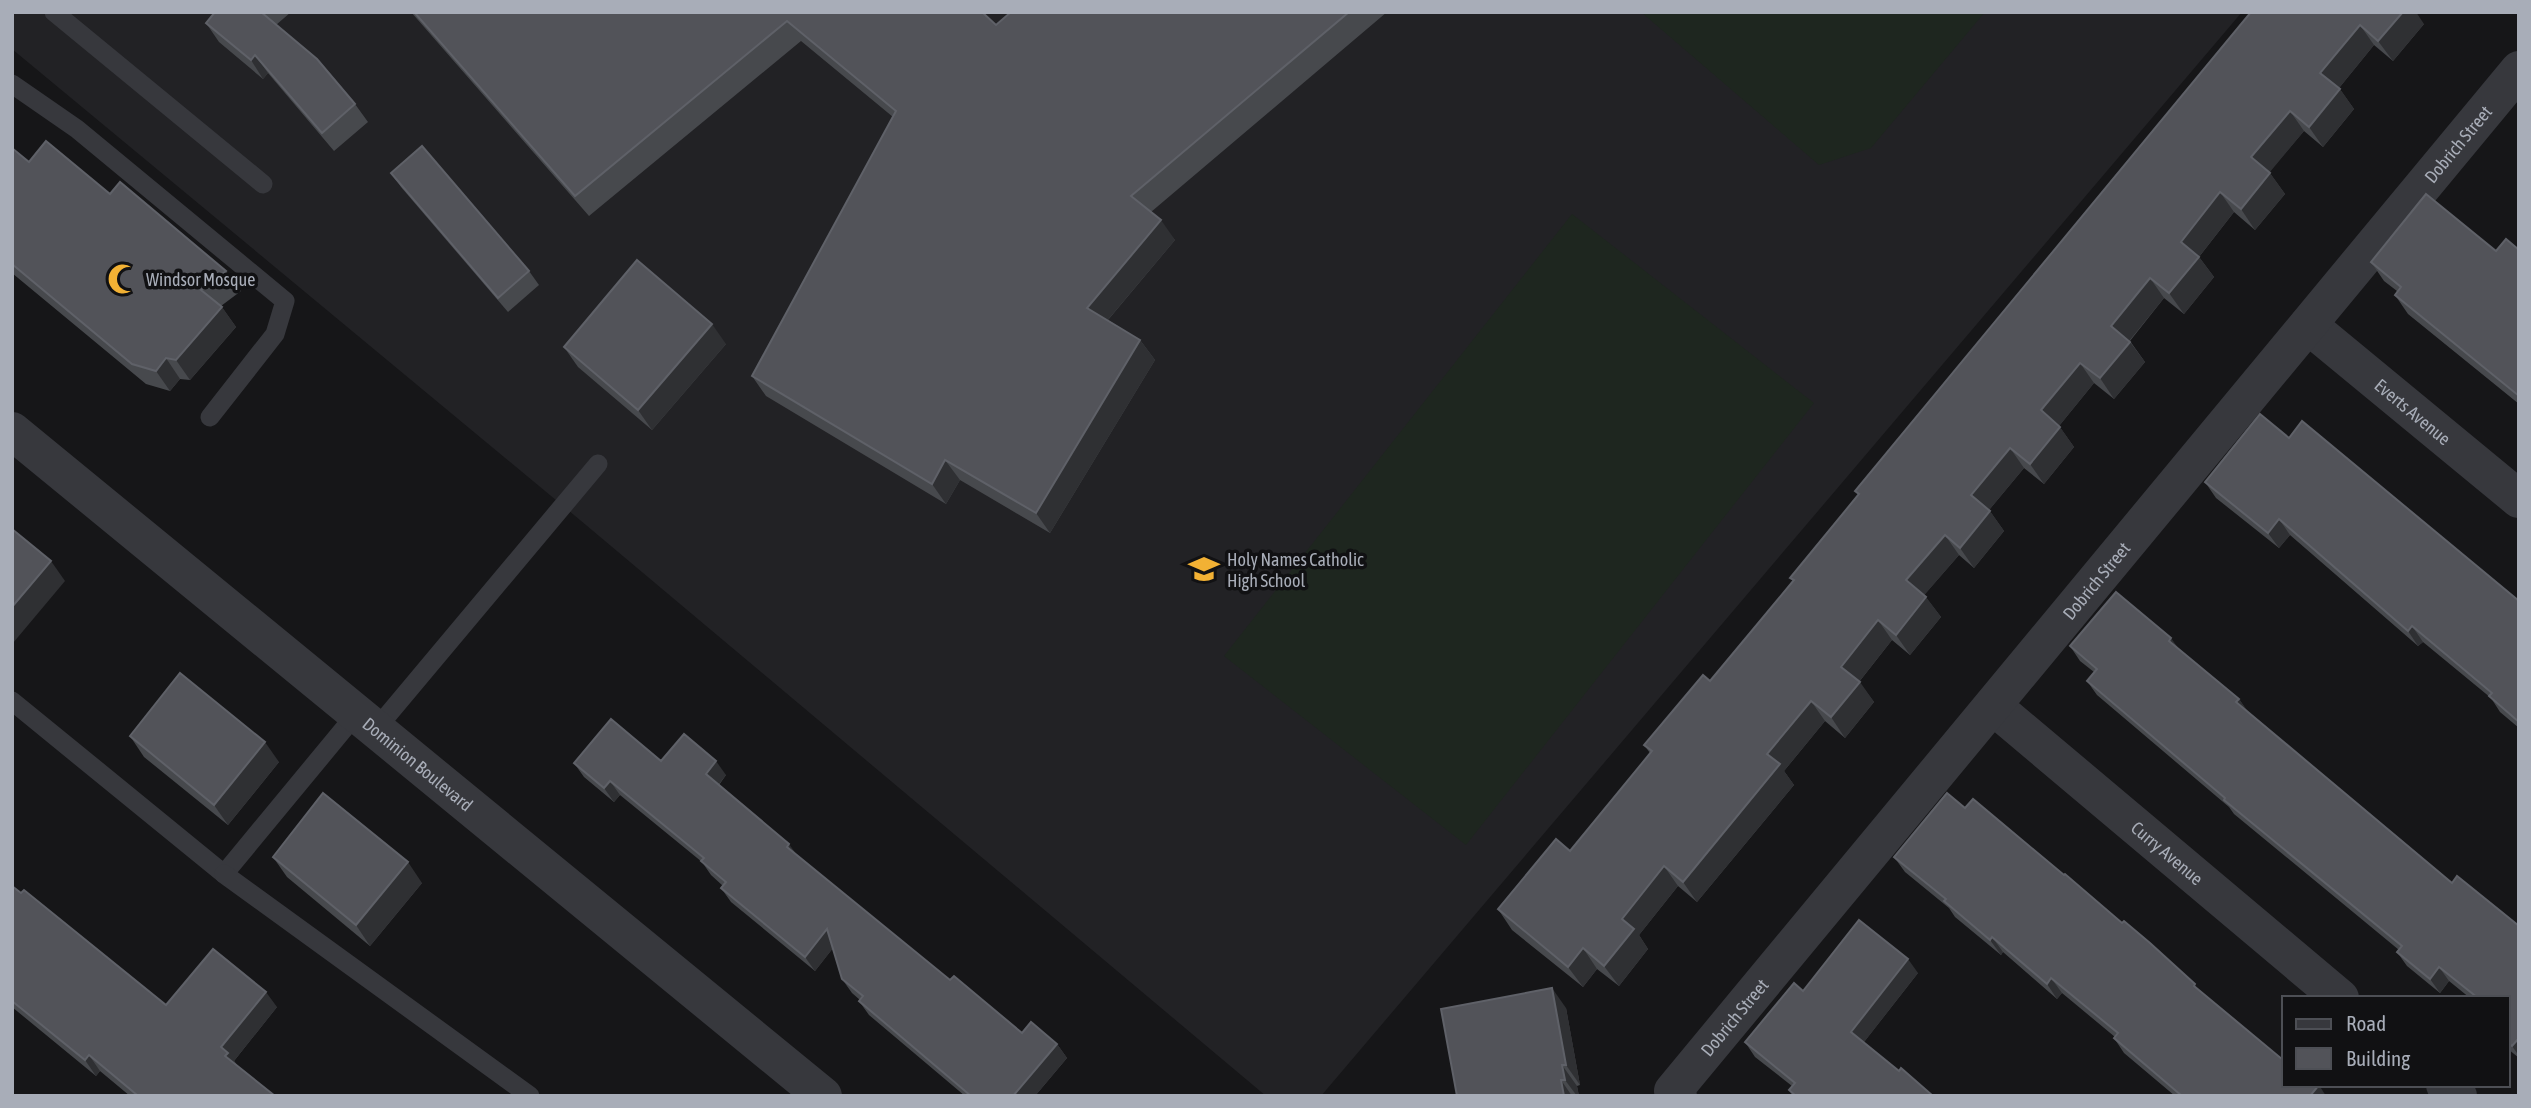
<svg xmlns="http://www.w3.org/2000/svg" width="2531" height="1108" font-family="'Asap Condensed',sans-serif">
  <style>
    .built { fill: #222225 }
    .garden { fill: #1e261f }
    .lines { fill: none; stroke-linecap: round; stroke-linejoin: round }
    .service { stroke: #37383d; stroke-width: 19 }
    .minor { stroke: #37383d; stroke-width: 38 }
    .tertiary { stroke: #37383d; stroke-width: 38 }
    .wall { fill: #47494d }
    .shaded-wall { fill: #2f3033 }
    .building { fill: #525359; stroke: #5f6168; stroke-width: 2 }
    .labels { text-anchor: middle; dominant-baseline: central; stroke-width: 7; stroke-linejoin: round; paint-order: stroke }
    .street-label { font-size: 18px; fill: #a8adb8; stroke: #111113 }
    .poi-label { font-size: 18px; fill: #a8adb8; stroke: #111113; text-anchor: start }
  </style>
  <rect width="100%" height="100%" fill="#161618"/>
  <path class="built" d="M12 12H2242L1321 1096H1266L580 520 12 49Z"/>
  <g class="garden">
    <path d="M1641 12H1985L1871 148 1819 165Z"/>
    <path d="M1572 214 1814 403 1466 845 1224 656Z"/>
  </g>
  <g class="lines">
    <g class="service">
      <path d="M54 12 263 184"/>
      <path d="M12 84 77 129 285 301 275 334 210 417"/>
      <path d="M12 701 224 874 357 713"/>
      <path d="M376 729 598 464"/>
      <path d="M224 874 530 1096"/>
    </g>
    <g class="minor">
      <path id="s1" d="M2308 325 2519 499"/>
      <path id="s2" d="M1993 706 2340 998"/>
      <path d="M2445 1085 2458 1096"/>
      <path id="s3" d="M1678 1096 1673 1091 2519 70"/>
    </g>
    <path class="tertiary" id="s4" d="M12 431 823 1096"/>
  </g>
  <g class="wall">
    <path d="M215 12H291L276 25 355 104 368 122 334 151 268 73 263 79 219 42 206 23Z"/>
    <path d="M411 12H982L996 25 1011 12H1387L1151 212 1175 240 1108 320 1140 340 1155 360 1050 533 960 480 946 504 766 396 752 376 893 117 801 41 589 216Z"/>
    <path d="M2251 12 2424 24 2393 61 2374 45 2339 88 2354 109 2323 147 2304 131 2269 172 2285 194 2255 230 2234 212 2199 257 2214 277 2184 314 2164 298 2130 341 2145 362 2114 399 2094 383 2059 426 2074 447 2044 484 2024 468 1989 510 2004 531 1974 568 1959 555 1924 595 1941 617 1910 655 1892 640 1859 682 1874 702 1845 738 1825 721 1784 771 1794 785 1697 902 1678 886 1639 935 1648 949 1619 986 1597 969 1583 987 1512 930 1498 909 1570 851 1650 753 1644 745 1710 681 1793 581 1790 578 1858 495 1855 491Z"/>
    <path d="M12 148 29 162 110 194 226 271 241 291 221 306 236 327 190 380 180 379 170 391 146 384 12 273Z"/>
    <path d="M391 173 529 271 539 285 508 312 401 187Z"/>
    <path d="M2519 250V404L2408 314 2395 295 2397 291 2384 281 2371 262Z"/>
    <path d="M726 344 652 430 578 367 564 347Z"/>
    <path d="M2289 438 2519 601V728L2500 712 2491 698 2423 642 2418 646 2290 535 2279 548 2216 498 2205 482Z"/>
    <path d="M2070 646 2180 650 2239 699 2247 711 2452 883 2519 926V1058L2508 1049V998H2470L2449 981 2440 993 2407 966 2397 952 2399 950 2234 814 2229 807 2097 695 2087 681 2094 672 2080 661Z"/>
    <path d="M130 736 279 762 228 825 144 757Z"/>
    <path d="M661 761 726 775 719 785 797 855 950 980 1022 1033 1057 1044 1067 1058 1035 1096H965L869 1015 859 1001 860 1000 852 993 842 979 833 948 815 971 731 902 721 888 723 886 711 875 702 862 620 795 614 802 584 777 574 763Z"/>
    <path d="M1965 808 2201 992 2326 1096H2175L2124 1053 2114 1038 2115 1037 2062 993 2057 999 2003 952 2001 955 1955 917 1949 908 1905 872 1894 857Z"/>
    <path d="M273 857 422 883 370 946 287 877Z"/>
    <path d="M12 886 166 1005 277 1007 234 1061 238 1066 275 1096H130L100 1071 96 1076 12 1007Z"/>
    <path d="M1918 973 1864 1042 1899 1071 1933 1096H1793L1789 1090 1792 1086 1755 1057 1745 1042 1803 991Z"/>
    <path d="M1566 1008 1580 1085 1577 1086 1579 1096H1457Z"/>
  </g>
  <g class="shaded-wall">
    <path d="M2403 12H2416L2424 24 2393 61 2378 41Z"/>
    <path d="M2360 25 2374 45 2335 93 2320 73Z"/>
    <path d="M255 55 268 73 263 79 251 60Z"/>
    <path d="M2340 89 2354 109 2323 147 2309 127Z"/>
    <path d="M2290 111 2304 131 2265 178 2251 157Z"/>
    <path d="M2270 173 2285 194 2255 230 2241 209Z"/>
    <path d="M2220 192 2234 212 2195 262 2181 242Z"/>
    <path d="M1161 220 1175 240 1101 328 1087 308Z"/>
    <path d="M2199 257 2214 277 2184 314 2169 293Z"/>
    <path d="M2150 278 2164 298 2125 346 2111 326Z"/>
    <path d="M222 307 236 327 190 380 176 360Z"/>
    <path d="M712 324 726 344 652 430 638 410Z"/>
    <path d="M1140 340 1155 360 1050 533 1036 513Z"/>
    <path d="M2130 342 2145 362 2114 399 2100 378Z"/>
    <path d="M166 358 180 379 170 391 156 371Z"/>
    <path d="M2080 363 2094 383 2055 431 2041 410Z"/>
    <path d="M2060 427 2074 447 2044 484 2030 464Z"/>
    <path d="M2010 448 2024 468 1985 515 1971 495Z"/>
    <path d="M945 460 960 480 946 504 932 484Z"/>
    <path d="M1990 511 2004 531 1974 568 1960 548Z"/>
    <path d="M2279 519 2290 535 2279 548 2268 533Z"/>
    <path d="M1945 535 1959 555 1920 600 1906 580Z"/>
    <path d="M51 561 65 581 13 643 12 642V607Z"/>
    <path d="M1926 597 1941 617 1910 655 1896 635Z"/>
    <path d="M1878 620 1892 640 1855 687 1841 667Z"/>
    <path d="M2412 626 2423 642 2418 646 2408 631Z"/>
    <path d="M2171 638 2181 652 2169 641Z"/>
    <path d="M1860 682 1874 702 1845 738 1831 717Z"/>
    <path d="M2239 699 2249 713 2236 702Z"/>
    <path d="M1811 701 1825 721 1784 771 1794 785 1697 902 1683 882 1767 754Z"/>
    <path d="M265 742 279 762 228 825 214 805Z"/>
    <path d="M716 761 726 775 716 788 706 774Z"/>
    <path d="M610 781 620 795 614 802 604 788Z"/>
    <path d="M789 844 799 858 787 847Z"/>
    <path d="M408 862 422 883 370 946 356 925Z"/>
    <path d="M1664 866 1678 886 1639 935 1648 949 1619 986 1604 966 1622 919Z"/>
    <path d="M827 929 837 943 815 971 805 957Z"/>
    <path d="M1992 937 2003 952 2001 955 1990 940Z"/>
    <path d="M1583 948 1597 969 1583 987 1568 967Z"/>
    <path d="M1908 959 1918 973 1861 1046 1851 1032Z"/>
    <path d="M2439 967 2449 981 2440 993 2430 979Z"/>
    <path d="M2051 978 2062 993 2057 999 2047 984Z"/>
    <path d="M1552 988 1566 1008 1580 1085 1566 1065Z"/>
    <path d="M266 992 277 1007 234 1061 239 1068 225 1056 221 1047Z"/>
    <path d="M2519 1038V1056L2512 1046Z"/>
    <path d="M1057 1044 1067 1058 1035 1096H1013Z"/>
    <path d="M89 1055 100 1071 96 1076 85 1060Z"/>
    <path d="M1562 1065 1577 1086 1579 1096H1577L1565 1080Z"/>
    <path d="M1561 1080 1572 1096H1564Z"/>
    <path d="M2319 1085 2326 1096H2310Z"/>
  </g>
  <g class="building">
    <path d="M215 12H261L317 59 355 104 322 133 255 55 251 60 206 23Z"/>
    <path d="M414 12H982L996 25 1011 12H1349L1131 196 1161 220 1087 308 1140 340 1036 513 945 460 932 484 752 376 896 111 787 21 575 196Z"/>
    <path d="M2251 12H2403L2378 41 2360 25 2320 73 2340 89 2309 127 2290 111 2251 157 2270 173 2241 209 2220 192 2181 242 2199 257 2169 293 2150 278 2111 326 2130 342 2100 378 2080 363 2041 410 2060 427 2030 464 2010 448 1971 495 1990 511 1960 548 1945 535 1906 580 1926 597 1896 635 1878 620 1841 667 1860 682 1831 717 1811 701 1767 754 1780 764 1683 882 1664 866 1622 919 1634 929 1604 966 1583 948 1568 967 1498 909 1556 839 1570 851 1652 751 1644 745 1703 675 1710 681 1794 580 1790 578 1859 494 1855 491Z"/>
    <path d="M46 141 110 194 120 182 226 271 201 290 222 307 176 360 166 358 156 371 132 364 12 264V148L29 162Z"/>
    <path d="M422 146 529 271 498 298 391 173Z"/>
    <path d="M2426 194 2496 251 2506 239 2519 250V396L2395 295 2401 287 2371 262Z"/>
    <path d="M637 260 712 324 638 410 564 347Z"/>
    <path d="M2260 414 2289 438 2302 421 2519 601V722L2489 696 2492 693 2412 626 2408 631 2279 519 2268 533 2205 482Z"/>
    <path d="M12 529 51 561 12 607Z"/>
    <path d="M2116 592 2171 638 2169 641 2239 699 2236 702 2452 883 2457 876 2519 926V1038L2512 1046 2508 1044V998H2478L2439 967 2430 979 2397 952 2402 946 2224 800 2225 798 2087 681 2097 669 2070 646Z"/>
    <path d="M180 673 265 742 214 805 130 736Z"/>
    <path d="M611 719 661 761 684 734 716 761 706 774 789 844 787 847 950 980 954 976 1022 1033 1031 1022 1057 1044 1013 1096H971L859 1001 863 996 842 979 827 929 805 957 721 888 726 882 701 861 704 858 610 781 604 788 574 763Z"/>
    <path d="M323 793 408 862 356 925 273 857Z"/>
    <path d="M1947 793 1965 808 1973 799 2064 875 2065 874 2122 923 2124 921 2150 943 2195 984 2194 986 2283 1060 2284 1059V1085H2319L2310 1096H2182L2114 1038 2118 1033 2051 978 2047 984 1992 937 1990 940 1944 901 1946 899 1894 857Z"/>
    <path d="M12 886 21 893 24 890 166 1005 213 949 266 992 221 1047 228 1053 225 1056 275 1096H137V1095L89 1055 85 1060 12 1001Z"/>
    <path d="M1859 920 1908 959 1851 1032 1899 1071 1901 1068 1933 1096H1796L1789 1090 1795 1083 1745 1042 1794 983 1803 991Z"/>
    <path d="M1552 988 1566 1065H1562L1565 1080H1561L1564 1096H1457L1441 1009Z"/>
  </g>
  <defs>
    <g id="mosque-bare" transform="scale(2.415)"><path d="M3.5-4.9A6 6 0 1 0 3.5 4.9A5 5 0 1 1 3.5-4.9Z" fill="#f2b134" stroke="#111113" stroke-width="2.5" paint-order="stroke"/></g>
    <g id="school-bare" transform="scale(2.415)"><path d="M0-5L7-2L0 1L-7-2ZM-4 1L0 2.5L4 1V4Q0 6-4 4Z" fill="#f2b134" stroke="#111113" stroke-width="2.5" paint-order="stroke"/></g>
  </defs>
  <g fill-rule="evenodd">
    <use href="#mosque-bare" x="123" y="279"/>
    <use href="#school-bare" x="1204" y="569"/>
  </g>
  <g class="labels">
    <g class="street-label">
      <text stroke="none"><textPath href="#s3" startOffset="1237">Dobrich Street</textPath></text>
      <text stroke="none"><textPath href="#s1" startOffset="136">Everts Avenue</textPath></text>
      <text stroke="none"><textPath href="#s3" startOffset="670">Dobrich Street</textPath></text>
      <text stroke="none"><textPath href="#s4" startOffset="525">Dominion Boulevard</textPath></text>
      <text stroke="none"><textPath href="#s2" startOffset="228">Curry Avenue</textPath></text>
      <text stroke="none"><textPath href="#s3" startOffset="103">Dobrich Street</textPath></text>
    </g>
    <g class="poi-label">
      <text x="146" y="279">Windsor Mosque</text>
      <text x="1227" y="559">Holy Names Catholic<tspan x="1227" dy="21">High School</tspan></text>
    </g>
  </g>
  <rect width="2531" height="1108" fill="none" stroke="#a8adb8" stroke-width="28"/>
  <rect x="2282" y="996" width="228" height="91" fill="#111113" stroke="#4d4f55" stroke-width="2"/>
  <rect x="2296" y="1019" width="35" height="10" fill="#37383d" stroke="#4d4f55" stroke-width="2"/>
  <text x="2346" y="1031" font-size="21" fill="#a8adb8">Road</text>
  <rect x="2296" y="1048" width="35" height="21" fill="#525359" stroke="#4d4f55" stroke-width="2"/>
  <text x="2346" y="1066" font-size="21" fill="#a8adb8">Building</text>
</svg>
